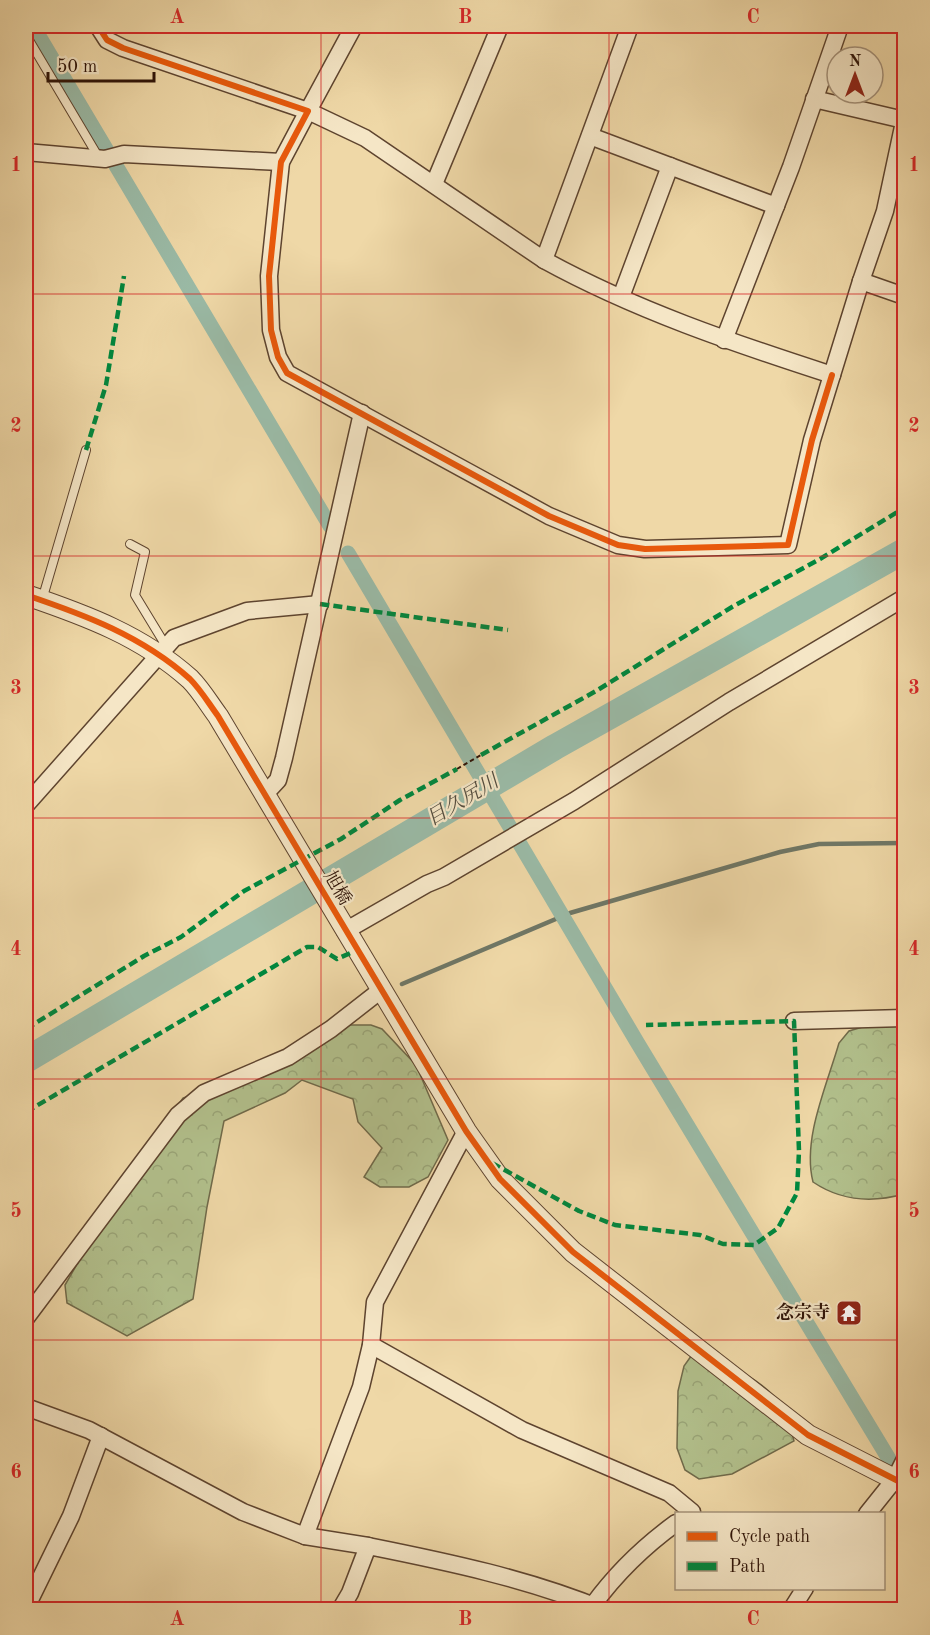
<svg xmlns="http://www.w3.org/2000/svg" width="930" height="1635" font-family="'Old Standard TT','Noto Serif JP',serif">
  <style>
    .forest { fill: url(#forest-crowns); stroke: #706a4a; stroke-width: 1.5 }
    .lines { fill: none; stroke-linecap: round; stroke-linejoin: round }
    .stream { stroke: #6f7766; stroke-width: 4.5 }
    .canal { stroke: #9abaa6; stroke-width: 15 }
    .river { stroke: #9abaa6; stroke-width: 26 }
    .service-casing { stroke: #5e442f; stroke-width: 10 }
    .minor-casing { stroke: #5e442f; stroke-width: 19 }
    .tertiary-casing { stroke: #5e442f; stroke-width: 22 }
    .path { stroke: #2e1307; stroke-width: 2; stroke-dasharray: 4.5 3; stroke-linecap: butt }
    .service { stroke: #f5e6c6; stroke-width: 8 }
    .minor { stroke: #f5e6c6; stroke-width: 16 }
    .tertiary { stroke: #f5e6c6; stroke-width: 20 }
    .quiet { stroke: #00873e; stroke-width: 4.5; stroke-dasharray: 9 4.5; stroke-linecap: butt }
    .cycleway-casing { stroke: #f5e6c6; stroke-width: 10 }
    .cycleway { stroke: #e8590c; stroke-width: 6 }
    .grid { fill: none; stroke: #d62828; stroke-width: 1.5; stroke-opacity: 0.55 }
    .labels { text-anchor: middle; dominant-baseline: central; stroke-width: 4.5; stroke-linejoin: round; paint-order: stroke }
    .street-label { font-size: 18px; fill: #2e1307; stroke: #f5e6c6 }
    .poi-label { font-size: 18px; font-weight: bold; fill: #2e1307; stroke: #f5e6c6; text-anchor: end }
    .water-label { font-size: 20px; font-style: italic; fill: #544d3f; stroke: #f5e6c6 }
    .neatline { fill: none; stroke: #d62828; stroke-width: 2 }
    .grid-label { font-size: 20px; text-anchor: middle; font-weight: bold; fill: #d62828 }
  </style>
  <defs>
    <pattern id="forest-crowns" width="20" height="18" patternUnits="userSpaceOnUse" patternTransform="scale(1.5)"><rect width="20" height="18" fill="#b2c08c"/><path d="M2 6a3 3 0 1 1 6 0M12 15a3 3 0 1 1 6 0" fill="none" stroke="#99a477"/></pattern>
  </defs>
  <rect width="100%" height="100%" fill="#efd8a7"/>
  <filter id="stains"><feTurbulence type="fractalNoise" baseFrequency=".00333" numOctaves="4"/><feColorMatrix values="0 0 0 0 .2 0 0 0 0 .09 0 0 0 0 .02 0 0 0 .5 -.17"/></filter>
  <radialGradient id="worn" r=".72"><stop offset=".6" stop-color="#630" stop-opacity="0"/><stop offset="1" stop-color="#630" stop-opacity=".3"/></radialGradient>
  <g class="forest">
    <path d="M344 1025H371L382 1029 416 1065 448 1140 428 1177 409 1187H380L364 1177 382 1148 358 1122 353 1099 302 1080 285 1093 224 1121 207 1207 193 1299 127 1336 67 1303 65 1285 131 1171 183 1098 264 1067Z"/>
    <path d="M866 1026H904V1194C872 1203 841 1201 813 1182 802 1139 827 1085 839 1043L849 1031Z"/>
    <path d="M694 1352C725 1364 767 1379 784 1410 789 1419 791 1431 794 1441L732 1474 699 1479 685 1470 677 1448 678 1391 684 1366Z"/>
  </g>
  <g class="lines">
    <path class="stream" d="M402 984 570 913 780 852 819 844 904 843"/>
    <g class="canal">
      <path d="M33 26 330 526"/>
      <path d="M348 553 637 1042 892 1464"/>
    </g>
    <path class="river" d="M26 1060 555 747 904 551"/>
    <g class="service-casing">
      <g id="service">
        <path d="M26 35 99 158"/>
        <path d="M130 544 145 552 135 595 166 646"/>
        <path d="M42 600 86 450"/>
      </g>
    </g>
    <g class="minor-casing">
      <g id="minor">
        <path d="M98 26 107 40 123 48 308 111 281 162 269 276 271 330 278 357 287 373 549 516 618 545 645 549 788 545 812 440 832 375"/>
        <path d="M354 26 308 111 365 138 544 260C635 310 733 343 832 375L861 281 904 296"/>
        <path d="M814 99 904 120"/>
        <path d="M590 136 776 206"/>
        <path d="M26 152 105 159 124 154 281 162"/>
        <path d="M434 184 500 26"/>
        <path d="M544 260 630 26"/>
        <path d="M861 281 885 211 904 122"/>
        <path d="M621 297 670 166"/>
        <path d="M724 340 791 167 840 26"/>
        <path d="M265 794 278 780 284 758 362 413"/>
        <path d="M26 805 174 638 247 611 320 604"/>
        <path d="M345 931 427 884 444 877 574 801 729 702 904 598"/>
        <path d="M794 1021 904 1018"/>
        <path d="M26 1318 178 1115 204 1093 288 1057 331 1029 381 990"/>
        <path d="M371 1345 522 1430 669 1493 692 1512"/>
        <path d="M26 1407 89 1430 243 1512 305 1536 368 1546"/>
        <path d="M867 1514 895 1479 904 1461"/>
        <path d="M305 1536 361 1387 371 1345 375 1302 466 1131"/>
        <path d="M593 1605C617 1572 643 1547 676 1523"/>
        <path d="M26 1608 71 1516 101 1436"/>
        <path d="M340 1610 350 1593 368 1546C448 1562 529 1579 604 1610"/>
        <path d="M791 1610 805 1588"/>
      </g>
    </g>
    <g class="tertiary-casing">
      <path id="tertiary" d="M26 595C85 615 142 636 190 679 201 690 209 704 218 716L466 1131 500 1179 573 1252 808 1435 904 1484"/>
    </g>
    <path class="path" d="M457 769 481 755"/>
    <use href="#service" class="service"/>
    <use href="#minor" class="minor"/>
    <use href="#tertiary" class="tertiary"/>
    <g class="quiet">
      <path d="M86 450 106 385 124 276"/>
      <path d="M320 604 508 630"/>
      <path d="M481 755 596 691 732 607 820 559 904 508"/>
      <path d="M26 1029 144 956 181 937 244 891 341 839 400 800 457 769"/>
      <path d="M26 1112 307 947H318L337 959 357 950"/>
      <path d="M492 1163 579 1211 615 1225 700 1235 723 1244 754 1245 778 1228 797 1193 799 1151 794 1021 646 1025"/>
    </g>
    <g class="cycleway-casing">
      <g id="cycleway">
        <path d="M98 26 107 40 123 48 308 111 281 162 269 276 271 330 278 357 287 373 549 516 618 545 645 549 788 545 812 440 832 375"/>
        <path d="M26 595C85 615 142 636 190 679 201 690 209 704 218 716L466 1131 500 1179 573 1252 808 1435 904 1484"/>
      </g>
    </g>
    <use href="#cycleway" class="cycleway"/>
  </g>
  <path class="grid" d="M321 26V1610M609 26V1610M26 294H904M26 556H904M26 818H904M26 1079H904M26 1340H904"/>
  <defs>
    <g id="temple-square" transform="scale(1.35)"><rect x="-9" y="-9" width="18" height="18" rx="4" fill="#8f2418" stroke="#f5e6c6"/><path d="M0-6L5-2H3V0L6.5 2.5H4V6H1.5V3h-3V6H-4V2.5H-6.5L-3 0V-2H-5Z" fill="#fff"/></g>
  </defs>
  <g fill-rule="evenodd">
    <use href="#temple-square" x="849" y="1313"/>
  </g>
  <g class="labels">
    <g class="street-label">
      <text transform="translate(337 888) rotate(60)">旭橋</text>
    </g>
    <g class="poi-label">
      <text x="830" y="1313">念宗寺</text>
    </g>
    <g class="water-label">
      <text transform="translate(463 801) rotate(-31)">目久尻川</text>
    </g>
  </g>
  <rect width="930" height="1635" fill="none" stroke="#efd8a7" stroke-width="66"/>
  <rect x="675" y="1512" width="210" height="78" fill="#f5e6c6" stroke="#a5927a" stroke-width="1.5"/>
  <rect x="687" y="1532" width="30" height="9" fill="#e8590c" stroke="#a5927a" stroke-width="1.5"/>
  <text x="729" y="1542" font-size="18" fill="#2e1307">Cycle path</text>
  <rect x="687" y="1562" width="30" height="9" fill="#00873e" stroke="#a5927a" stroke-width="1.5"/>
  <text x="729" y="1572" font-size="18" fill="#2e1307">Path</text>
  <g transform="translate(855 75)"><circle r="28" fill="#f5e6c6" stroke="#a5927a" stroke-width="1.5"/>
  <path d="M0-4.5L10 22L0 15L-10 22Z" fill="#8f2418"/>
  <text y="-9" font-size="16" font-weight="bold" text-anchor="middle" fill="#2e1307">N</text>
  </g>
  <path d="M48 72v9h106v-9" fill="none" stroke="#2e1307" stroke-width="3"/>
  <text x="57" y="72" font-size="18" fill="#2e1307" stroke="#f5e6c6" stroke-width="4.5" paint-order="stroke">50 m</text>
  <rect x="33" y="33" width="864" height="1569" class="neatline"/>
  <g class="grid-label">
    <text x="177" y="23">A</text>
    <text x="465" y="23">B</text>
    <text x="753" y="23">C</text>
    <text x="16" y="171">1</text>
    <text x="914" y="171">1</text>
    <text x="16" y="432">2</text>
    <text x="914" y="432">2</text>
    <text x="16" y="694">3</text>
    <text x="914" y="694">3</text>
    <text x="16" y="955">4</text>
    <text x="914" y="955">4</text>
    <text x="16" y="1217">5</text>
    <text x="914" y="1217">5</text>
    <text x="16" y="1478">6</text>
    <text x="914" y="1478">6</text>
    <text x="177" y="1625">A</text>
    <text x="465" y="1625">B</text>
    <text x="753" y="1625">C</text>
  </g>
  <rect width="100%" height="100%" filter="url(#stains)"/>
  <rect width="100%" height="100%" fill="url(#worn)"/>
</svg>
